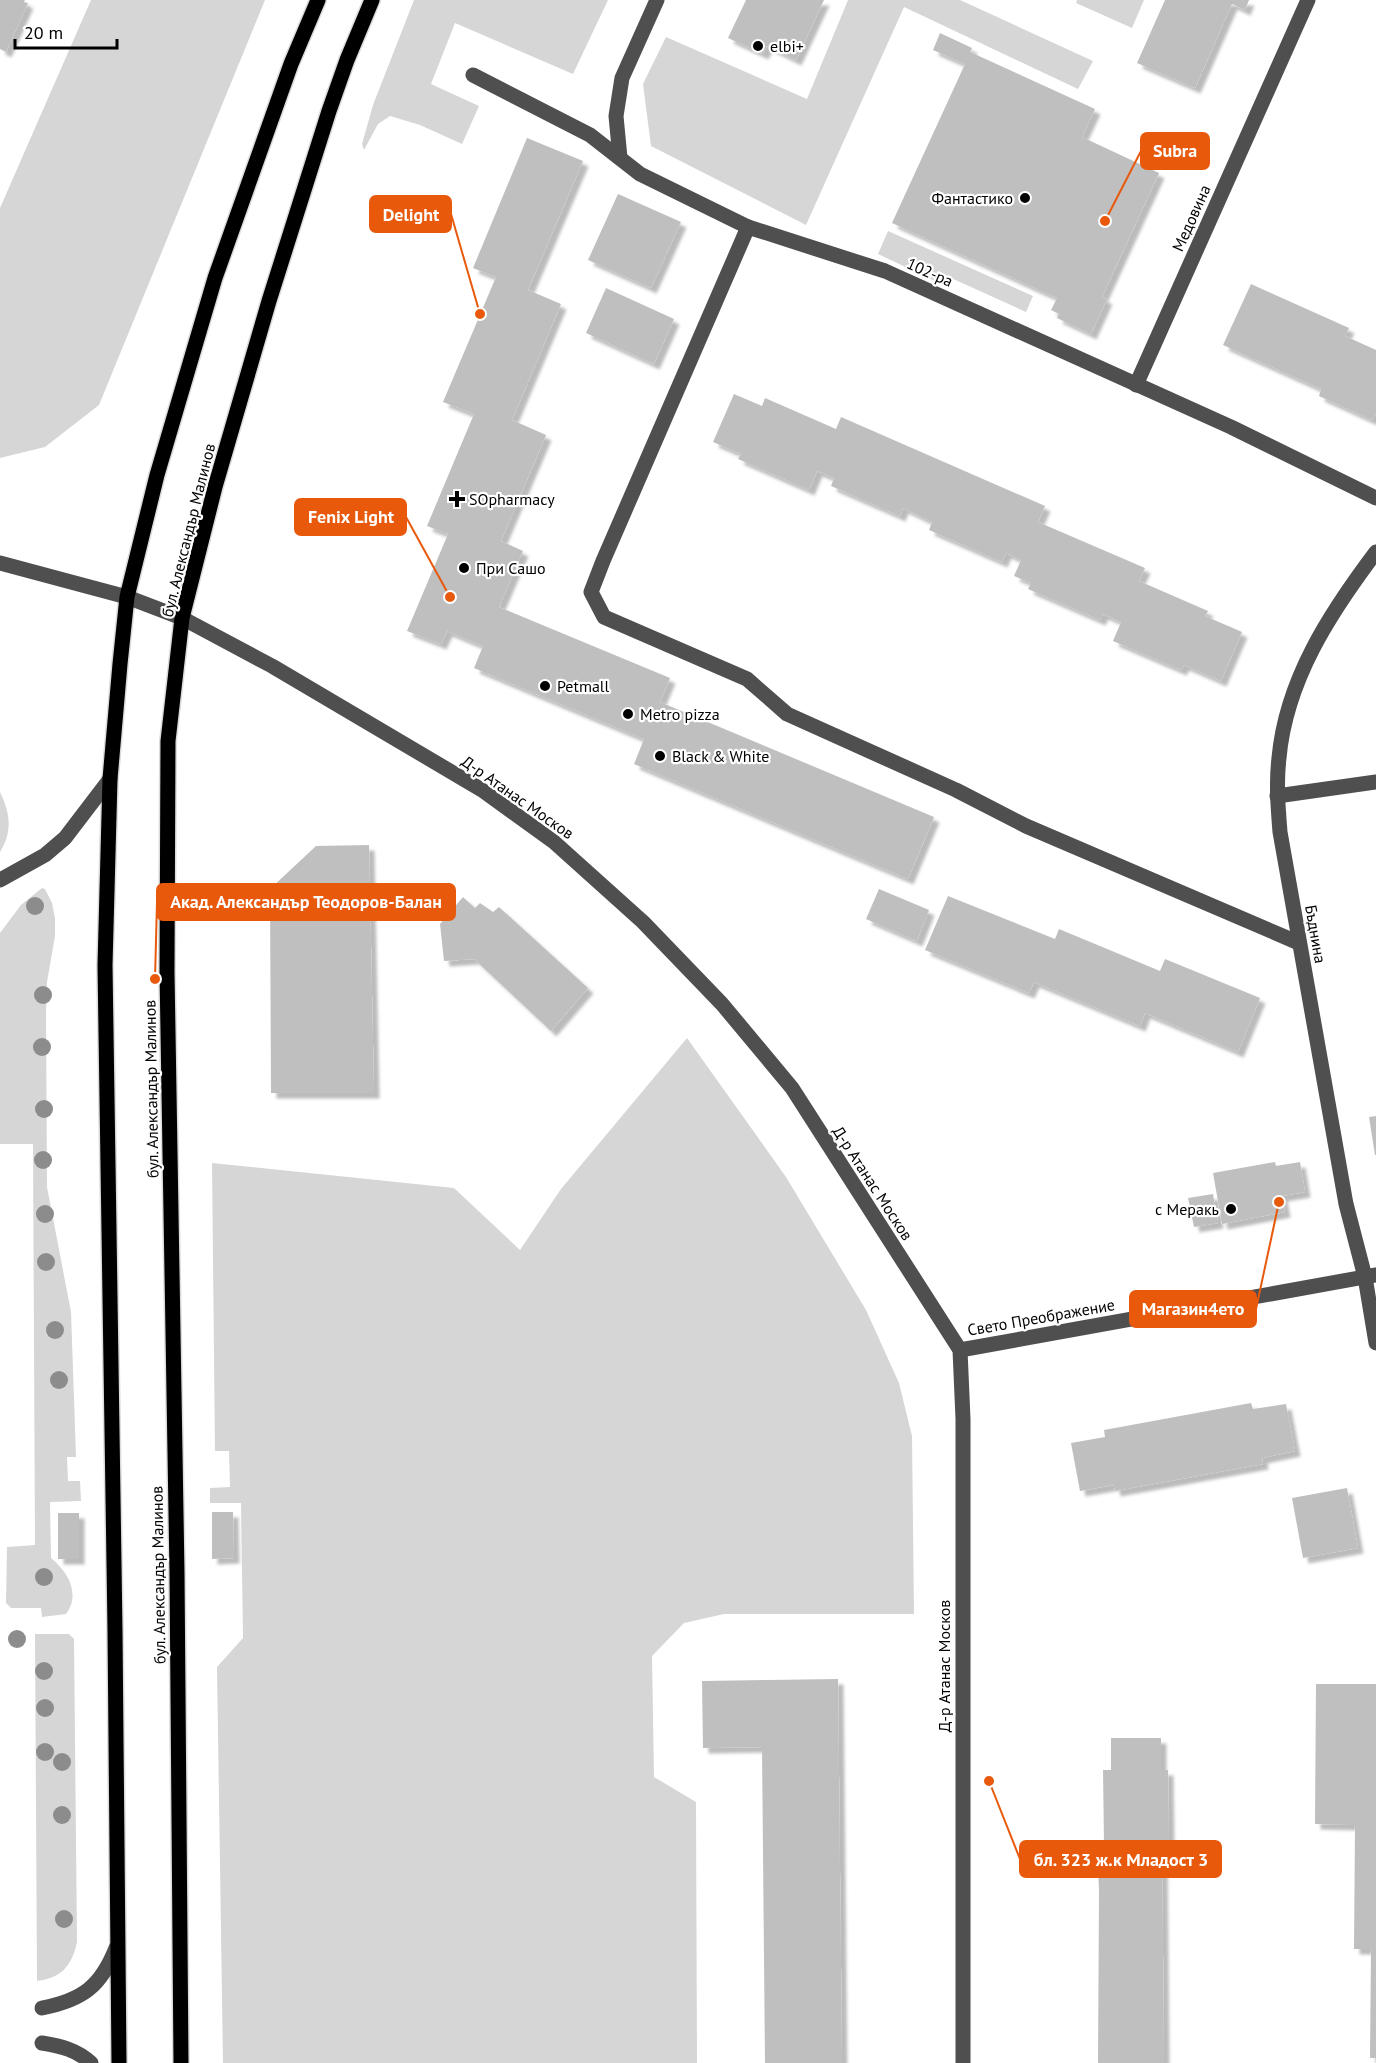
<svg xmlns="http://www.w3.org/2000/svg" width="1376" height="2063" font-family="'PT Sans',sans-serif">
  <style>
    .green { fill: #d6d6d6 }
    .building { fill: #bfbfbf; filter: url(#shadow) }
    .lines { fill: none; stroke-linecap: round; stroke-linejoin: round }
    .major-casing { stroke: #dbdbdb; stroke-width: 18 }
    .minor { stroke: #4f4f4f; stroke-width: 15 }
    .major { stroke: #000; stroke-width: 15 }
    .tree { fill: #8c8c8c }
    .poi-dot { fill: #000; stroke: #fff; stroke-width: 2 }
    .labels { text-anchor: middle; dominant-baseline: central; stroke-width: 4.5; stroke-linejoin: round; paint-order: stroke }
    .poi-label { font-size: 16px; fill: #000; stroke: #fff; text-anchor: start }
    .street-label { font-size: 16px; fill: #000; stroke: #fff }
    .leader { fill: none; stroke: #e8590c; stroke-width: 2 }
    .callout-dot { fill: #e8590c; stroke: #fff; stroke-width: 2 }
    .callout { fill: #e8590c; stroke: #e8590c; stroke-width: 2 }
    .callout-label { font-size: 18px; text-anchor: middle; font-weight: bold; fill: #fff }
  </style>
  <defs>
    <filter id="shadow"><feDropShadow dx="5.5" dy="5.5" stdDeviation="1.5" flood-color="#0004"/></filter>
  </defs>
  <rect width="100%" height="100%" fill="#fff"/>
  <g class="green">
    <path d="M91 0H265L99 405 45 447 0 458V208Z"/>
    <path d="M414 0H608L573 74 455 23 431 84 479 106 462 144 420 125 390 116 378 124 364 150 362 144 373 105Z"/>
    <path d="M848 0H960L1093 61 1078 89 904 7 806 225 651 146 643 84 666 37 807 99Z"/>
    <path d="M1077 0H1144L1132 28 1076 3Z"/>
    <path d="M888 231 1033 296 1026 312 940 273 935 281 878 254Z"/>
    <path d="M0 792C10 813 13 831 0 852Z"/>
    <path d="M42 888 45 889 52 903 55 918V936L47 982 46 1013 47 1187 71 1312 76 1457H67L68 1481H80L81 1501 50 1502 51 1558C68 1572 81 1594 66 1614L42 1617 41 1608H11L6 1603 7 1547 35 1545 33 1144H0V933L21 905Z"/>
    <path d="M687 1038 786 1177 866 1310 899 1383 912 1436 914 1614H724L684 1623 652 1656 654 1777 696 1802 697 2063H223L217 1667 243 1638 241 1503H210V1488L230 1487 229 1451H215L212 1163 454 1188 520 1250 561 1189Z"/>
    <path d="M35 1634H69L74 1639 77 1942C72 1966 61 1978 37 1981Z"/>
  </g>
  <g class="building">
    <path d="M0 0H25L24 2 28 3 6 52 0 49Z"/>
    <path d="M746 0H824L796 60 767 46 763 54 728 38Z"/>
    <path d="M1165 0H1249L1245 10 1232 4 1195 88 1137 63Z"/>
    <path d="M940 33 972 48 970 52 1095 109 1082 137 1159 173 1102 297 1107 299 1091 334 1057 318 1059 314 1051 310 1057 298 892 223 965 64 933 50Z"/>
    <path d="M527 138 583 161 528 290 561 304 512 420 546 435 501 541 523 551 499 607 670 678 660 702 934 817 908 879 634 764 644 739 474 668 483 646 447 631 441 644 407 631 448 534 427 526 474 414 443 402 496 277 473 268Z"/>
    <path d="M618 194 681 222 651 288 588 260Z"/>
    <path d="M1251 284 1349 328 1345 336 1376 350V414L1372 420 1319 396 1321 389 1223 345Z"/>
    <path d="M606 288 674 319 654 364 586 333Z"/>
    <path d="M734 394 762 406 765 398 836 429 841 417 1045 506 1038 522 1145 568 1139 581 1208 611 1205 616 1242 632 1221 681 1184 665 1181 670 1113 641 1121 622 1103 614 1100 620 1028 589 1031 583 1014 576 1021 560 1006 553 1002 562 929 530 932 522 903 508 900 516 831 486 834 478 817 471 809 490 738 459 741 454 713 442Z"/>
    <path d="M369 845 374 1093H271L270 889 316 846Z"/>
    <path d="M879 889 929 910 917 941 866 919Z"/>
    <path d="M948 896 1055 939 1059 929 1160 971 1165 959 1260 998 1238 1052 1145 1013 1140 1026 1034 982 1029 993 925 950Z"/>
    <path d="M463 897 475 908 480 903 493 912 499 907 588 988 551 1031 474 959 444 961 440 924Z"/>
    <path d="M1376 1116V1155H1375L1369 1117Z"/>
    <path d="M1275 1162 1276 1166 1300 1162 1305 1192 1282 1196 1285 1212 1222 1224 1213 1173Z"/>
    <path d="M1213 1194 1218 1223 1194 1227 1188 1198Z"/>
    <path d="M1251 1403 1253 1409 1286 1404 1295 1451 1262 1458 1263 1464 1115 1491 1114 1485 1080 1491 1071 1443 1105 1437 1104 1430Z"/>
    <path d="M1347 1488 1358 1548 1303 1558 1292 1498Z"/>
    <path d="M212 1512H233L234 1558 212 1559Z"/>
    <rect x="58" y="1513" width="21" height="46"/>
    <path d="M838 1679 842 2063H765L762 1747 703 1748 702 1681Z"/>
    <path d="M1316 1684H1376V2058H1370L1371 1949H1354L1355 1825 1315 1824Z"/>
    <path d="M1111 1738H1161V1770H1168L1169 1844H1162L1164 2063H1098L1099 1891 1097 1844H1104L1103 1770H1111Z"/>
  </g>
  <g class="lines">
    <g class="major-casing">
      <g id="major">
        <path d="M119 2063 115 1630 105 965 110 779 120 664 127 597 157 475 215 278 291 64 318 0"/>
        <path d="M181 2063 177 1573 167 972 168 741 182 618 215 487 269 301 329 111 347 60 372 0"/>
      </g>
    </g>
    <g class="minor">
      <path d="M473 75 590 135 640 174 748 227 885 271 1231 427 1376 498"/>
      <path d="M620 158 616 116 622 78 657 0"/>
      <path d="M748 227 603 561 591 592 604 617 747 679 787 714 956 790 1026 826 1299 943"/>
      <path d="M1136 385 1308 0"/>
      <path d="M1376 552C1330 613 1286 680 1279 758 1276 783 1278 807 1280 832L1346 1204 1365 1277 1376 1343"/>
      <path d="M0 563 127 597 182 618 272 666 482 790 554 842 643 922 722 1004 792 1088 960 1350 963 1419V2063"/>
      <path d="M1277 796 1376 782"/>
      <path d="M0 880 45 855 65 838 110 779"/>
      <path d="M960 1350 1376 1275"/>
      <path d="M42 2008C83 2000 101 1986 116 1948"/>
      <path d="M42 2043C61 2046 77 2050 91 2063"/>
    </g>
    <use href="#major" class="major"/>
  </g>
  <g class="tree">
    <circle cx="35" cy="906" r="9"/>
    <circle cx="43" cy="995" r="9"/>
    <circle cx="42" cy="1047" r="9"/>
    <circle cx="44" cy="1109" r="9"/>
    <circle cx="43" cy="1160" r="9"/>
    <circle cx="45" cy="1214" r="9"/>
    <circle cx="46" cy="1262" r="9"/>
    <circle cx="55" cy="1330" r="9"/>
    <circle cx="59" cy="1380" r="9"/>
    <circle cx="44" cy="1577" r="9"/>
    <circle cx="17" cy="1639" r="9"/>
    <circle cx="44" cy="1671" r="9"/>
    <circle cx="45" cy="1708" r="9"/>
    <circle cx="45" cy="1752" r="9"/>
    <circle cx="62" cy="1762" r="9"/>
    <circle cx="62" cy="1815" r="9"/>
    <circle cx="64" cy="1919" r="9"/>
  </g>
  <g class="poi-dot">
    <circle cx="758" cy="46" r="6"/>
    <circle cx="1025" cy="198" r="6"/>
    <path d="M454 490h6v6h6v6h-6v6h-6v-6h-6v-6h6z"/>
    <circle cx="464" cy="568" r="6"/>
    <circle cx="545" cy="686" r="6"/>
    <circle cx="628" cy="714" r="6"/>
    <circle cx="660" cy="756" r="6"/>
    <circle cx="1231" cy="1209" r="6"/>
  </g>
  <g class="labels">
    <g class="poi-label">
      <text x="770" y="46">elbi+</text>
      <text x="1013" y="198" text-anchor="end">Фантастико</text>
      <text x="469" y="499">SOpharmacy</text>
      <text x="476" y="568">При Сашо</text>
      <text x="557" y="686">Petmall</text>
      <text x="640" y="714">Metro pizza</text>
      <text x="672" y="756">Black &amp; White</text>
      <text x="1219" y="1209" text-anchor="end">с Меракь</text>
    </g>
    <g class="street-label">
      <text transform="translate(1191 218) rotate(-66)">Медовина</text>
      <text transform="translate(930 272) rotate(24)">102-ра</text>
      <text transform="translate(188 530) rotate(-76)">бул. Александър Малинов</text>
      <text transform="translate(518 797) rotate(35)">Д-р Атанас Москов</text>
      <text transform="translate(1316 934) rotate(80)">Бъднина</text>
      <text transform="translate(151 1089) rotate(-91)">бул. Александър Малинов</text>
      <text transform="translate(873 1183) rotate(57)">Д-р Атанас Москов</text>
      <text transform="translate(1041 1317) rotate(-10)">Свето Преображение</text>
      <text transform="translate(158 1575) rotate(-91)">бул. Александър Малинов</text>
      <text transform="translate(944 1666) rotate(-90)">Д-р Атанас Москов</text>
    </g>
  </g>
  <path class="leader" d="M1105 221L1141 151M480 314L451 214M450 597L406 517M155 979L157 902M1279 1202L1256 1309M989 1781L1020 1859"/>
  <g class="callout-dot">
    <circle cx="1105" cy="221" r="6"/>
    <circle cx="480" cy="314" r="6"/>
    <circle cx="450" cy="597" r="6"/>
    <circle cx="155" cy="979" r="6"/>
    <circle cx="1279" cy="1202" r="6"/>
    <circle cx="989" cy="1781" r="6"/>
  </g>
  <g class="callout">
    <rect x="1141" y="133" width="68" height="36" rx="6"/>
    <rect x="370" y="196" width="81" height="36" rx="6"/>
    <rect x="295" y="499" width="111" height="36" rx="6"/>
    <rect x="157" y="884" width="298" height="36" rx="6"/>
    <rect x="1130" y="1291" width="126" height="36" rx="6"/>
    <rect x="1020" y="1841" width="201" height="36" rx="6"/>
  </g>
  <g class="callout-label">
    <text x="1175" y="157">Subra</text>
    <text x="411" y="221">Delight</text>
    <text x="351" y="523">Fenix Light</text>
    <text x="306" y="908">Акад. Александър Теодоров-Балан</text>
    <text x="1193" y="1315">Магазин4ето</text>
    <text x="1121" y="1866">бл. 323 ж.к Младост 3</text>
  </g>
  <path d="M15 39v9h102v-9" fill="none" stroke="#000000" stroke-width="3"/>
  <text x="24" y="39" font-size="18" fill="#000000" stroke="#ffffff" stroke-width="4.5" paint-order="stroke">20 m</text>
</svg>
